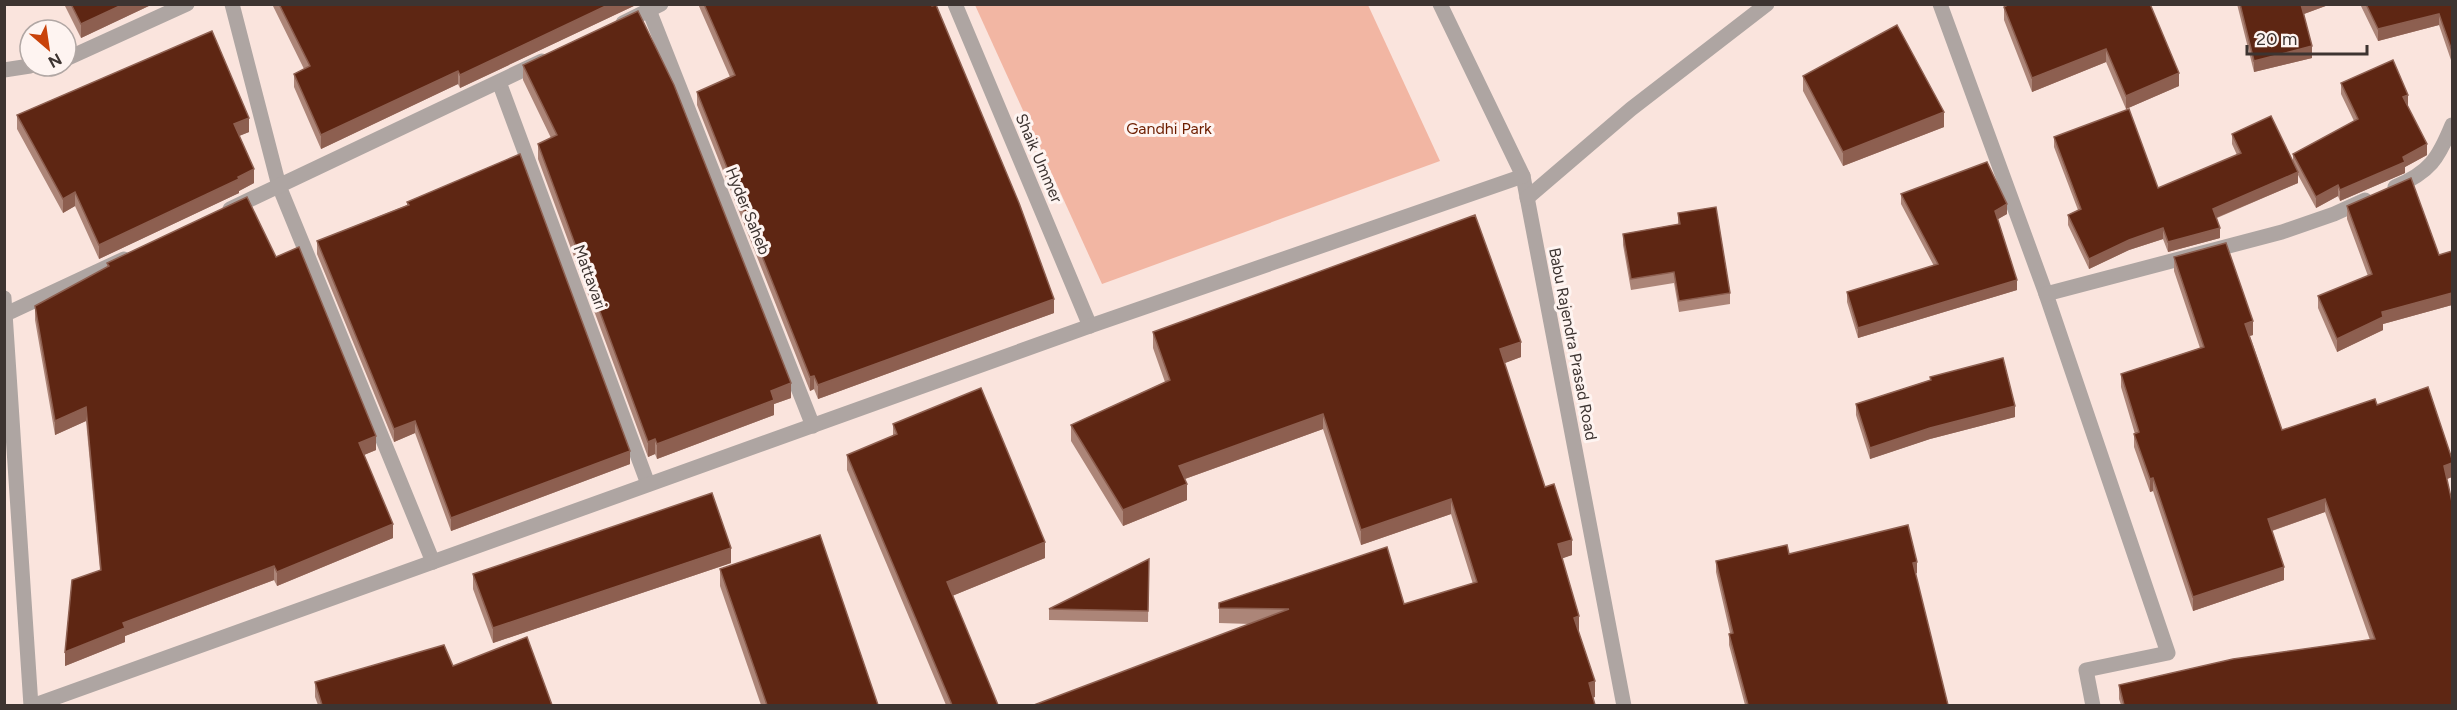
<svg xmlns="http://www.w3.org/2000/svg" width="2457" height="710" font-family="Figtree,sans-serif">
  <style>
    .green { fill: #f2b6a3 }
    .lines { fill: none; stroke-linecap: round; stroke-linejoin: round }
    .minor { stroke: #aea5a2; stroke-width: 15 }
    .wall { fill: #ac8578 }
    .shaded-wall { fill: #8d5f50 }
    .building { fill: #5e2613; stroke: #8d5f50; stroke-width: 1.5 }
    .labels { text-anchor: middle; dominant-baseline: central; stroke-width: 6; stroke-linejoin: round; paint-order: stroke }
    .park-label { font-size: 16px; fill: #6d1e00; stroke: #fef4f1 }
    .street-label { font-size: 16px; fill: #3d3431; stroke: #fef4f1 }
  </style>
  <rect width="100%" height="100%" fill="#fae4dd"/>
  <path class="green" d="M975 5H1368L1440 161 1102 284Z"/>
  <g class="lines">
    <g class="minor">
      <path d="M232 4 279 186 433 562"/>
      <path d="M955 4 1090 326"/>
      <path d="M1440 4 1523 176 1624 706"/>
      <path d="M1940 4 2046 294 2168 653 2086 670 2093 706"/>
      <path d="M649 10 813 426"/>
      <path d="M623 23 661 4"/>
      <path d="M66 59 187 4"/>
      <path d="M4 70 30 66"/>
      <path d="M499 82 648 484"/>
      <path d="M2395 187C2430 172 2438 159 2452 125"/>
      <path d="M1527 198 1631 109 1767 4"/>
      <path d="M230 209 542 61"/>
      <path d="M2046 294 2282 232 2334 214 2365 200"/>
      <path d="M4 298 31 706"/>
      <path d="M6 314 124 259"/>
      <path d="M32 706 1090 326 1523 176"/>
    </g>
  </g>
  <g class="wall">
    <path d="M64 4H153L81 38Z"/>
    <path d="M272 4H638L460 88 458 84 321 149 294 87V74L304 69Z"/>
    <path d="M698 4H931L1054 313 818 399 814 389 810 391 697 105V92L730 77Z"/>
    <path d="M2150 4 2179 86 2126 109 2106 62 2032 92 2004 20V7Z"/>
    <path d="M2237 4H2331L2304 14 2312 58 2254 72Z"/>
    <path d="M2360 4H2452V63L2439 25 2378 41Z"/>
    <path d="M523 65 791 398 774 404V415L657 459 655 454 648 457 538 159V144L551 138 523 80Z"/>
    <path d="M1803 76 1944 127 1843 166 1803 91Z"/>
    <path d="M2341 83 2408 106 2427 155 2405 167V173L2340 201 2338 196 2316 208 2298 175V183L2217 218 2220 238 2168 252 2163 239 2129 250 2089 269 2068 225V215L2078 210 2054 147V137L2158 188 2237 155 2232 144V134L2293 162V154L2354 121 2341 94Z"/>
    <path d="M17 115 249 132 239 136 254 183 239 191V193L99 259 75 206 63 213 17 129Z"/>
    <path d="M1901 194 2007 214 1997 219 2017 290 1858 338 1847 302V292L1934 266 1901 204Z"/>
    <path d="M407 202 630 464 451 531 415 433 394 442 317 254V241L407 205Z"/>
    <path d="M2347 206 2439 255 2452 251V305L2383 324V330L2337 352 2318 308V296L2368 276 2347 219Z"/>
    <path d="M1678 213 1730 293V304L1679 312 1674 283 1631 290 1623 245V234L1678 224Z"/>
    <path d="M276 257 376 450 364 455 393 538 277 586 274 580 125 636V642L65 666 100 570 86 421 55 435 35 320V306L107 267V263Z"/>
    <path d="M2174 257 2253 335 2250 336 2282 430 2377 405 2452 477 2447 479 2452 705H2121L2119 699V685L2370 640 2325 512 2272 531 2284 580 2193 611 2153 491 2150 492 2134 447V434H2135L2121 387V374L2200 348 2174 271Z"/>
    <path d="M1153 332 1521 357 1504 363 1545 487 1572 555 1562 558 1579 632 1595 697H1593L1250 624 1219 623V603L1404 604 1473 584 1451 514 1361 545 1323 429 1185 479 1187 500 1123 526 1071 441V425L1165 382 1153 348Z"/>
    <path d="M1930 377 2015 417 1930 439 1870 459 1856 415V404L1930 380Z"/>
    <path d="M893 424 1045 558 952 596 998 705H946L847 470V455L893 436Z"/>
    <path d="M1789 554 1917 573 1915 574 1948 705H1745L1729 645V634L1730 633 1716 572V561Z"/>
    <path d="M1149 559 1148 622 1049 620V609Z"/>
    <path d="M731 563 493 643 473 589V574Z"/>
    <path d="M720 569 878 705H761L720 586Z"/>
    <path d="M453 666 552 705H318L315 697V682Z"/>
  </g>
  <g class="shaded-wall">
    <path d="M124 4H153L81 38V24Z"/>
    <path d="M610 4H638L460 88V75Z"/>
    <path d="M2301 4H2331L2301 15Z"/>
    <path d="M2439 14V25L2378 41V29Z"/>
    <path d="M2312 46V58L2254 72V61Z"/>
    <path d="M2106 49V62L2032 92V78Z"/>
    <path d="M458 71V84L321 149V135Z"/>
    <path d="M2179 73V86L2126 109V96Z"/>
    <path d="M2408 95V106L2403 108V97Z"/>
    <path d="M1944 112V127L1843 166V152Z"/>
    <path d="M249 118V132L234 138V124Z"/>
    <path d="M2427 144V155L2405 167V173L2340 201V190L2403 157Z"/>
    <path d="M254 169V183L239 191V193L99 259V245Z"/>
    <path d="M2298 172V183L2213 219V209Z"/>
    <path d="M2338 185V196L2316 208V197Z"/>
    <path d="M75 192V206L63 213V199Z"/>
    <path d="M2007 204V214L1995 221V211Z"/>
    <path d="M2163 228V239L2129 250 2089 269V259L2129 240Z"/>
    <path d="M2220 228V238L2168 252V242Z"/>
    <path d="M2017 280V290L1858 338V328Z"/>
    <path d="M2452 293V305L2383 324V330L2337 352V339L2382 312Z"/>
    <path d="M1054 299V313L818 399V385Z"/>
    <path d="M2253 321V335L2245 337V324Z"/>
    <path d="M1521 342V357L1500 365V349Z"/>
    <path d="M814 376V389L810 391V377Z"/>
    <path d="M791 383V398L774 404V415L657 459V444L771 391Z"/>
    <path d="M2015 406V417L1930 439 1870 459V448L1930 428Z"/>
    <path d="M86 407V421L55 435V421Z"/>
    <path d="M1323 414V429L1179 481V466Z"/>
    <path d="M415 421V433L394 442V429Z"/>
    <path d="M376 436V450L359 457V443Z"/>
    <path d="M655 439V454L648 457V442Z"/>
    <path d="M630 451V464L451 531V518Z"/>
    <path d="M2452 463V477L2444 480V466Z"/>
    <path d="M2153 478V491L2150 492V479Z"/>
    <path d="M1187 484V500L1123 526V510Z"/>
    <path d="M1451 499V514L1361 545V530Z"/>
    <path d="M2325 499V512L2268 532V519Z"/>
    <path d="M393 524V538L277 586V572Z"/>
    <path d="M1572 540V555L1558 560V544Z"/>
    <path d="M1045 542V558L947 598V582Z"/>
    <path d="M731 548V563L493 643V628Z"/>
    <path d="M1917 562V573L1913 574V563Z"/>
    <path d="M274 566V580L125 636V642L65 666V652L123 623Z"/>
    <path d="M2284 567V580L2193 611V597Z"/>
    <path d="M1579 616V631L1574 633V618Z"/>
    <path d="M1595 681V697L1589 699V683Z"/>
  </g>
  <g class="building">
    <path d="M71 4H124L81 24Z"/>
    <path d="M279 4H610L460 75 458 71 321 135 294 74 310 66Z"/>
    <path d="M704 4H931L932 6 936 5 1019 203 1054 299 818 385 814 376 810 377 697 92 735 75Z"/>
    <path d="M2009 4H2150L2179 73 2126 96 2106 49 2032 78 2004 7Z"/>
    <path d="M2240 4H2301L2312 46 2254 61Z"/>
    <path d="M2366 4H2452V51L2439 14 2378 29Z"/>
    <path d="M638 11 674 85 791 383 771 391 774 400 657 444 655 439 648 442 538 144 557 135 523 65Z"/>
    <path d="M1897 25 1944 112 1843 152 1803 76Z"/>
    <path d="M212 31 249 118 234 124 254 169 238 177 239 179 99 245 75 192 63 199 17 115Z"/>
    <path d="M2393 60 2408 95 2403 97 2427 144 2403 157 2405 162 2340 190 2338 185 2316 197 2293 154 2358 119 2341 83Z"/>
    <path d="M2129 109 2158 188 2241 153 2232 134 2271 116 2298 172 2213 209 2220 228 2168 242 2163 228 2129 240 2089 259 2068 215 2081 209 2054 137Z"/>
    <path d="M520 154 630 451 451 518 415 421 394 429 317 241 409 205 407 202Z"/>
    <path d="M1987 162 2007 204 1995 211 2017 280 1858 328 1847 292 1938 264 1901 194Z"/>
    <path d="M2411 178 2439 255 2452 251V293L2382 312 2383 317 2337 339 2318 296 2372 274 2347 206Z"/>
    <path d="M247 197 276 257 299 247 376 436 359 443 393 524 277 572 274 566 123 623 125 628 65 652 72 580 101 570 86 407 55 421 35 306 109 266 107 263Z"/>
    <path d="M1716 207 1730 293 1679 301 1674 272 1631 279 1623 234 1680 224 1678 213Z"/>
    <path d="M1475 215 1521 342 1500 349 1545 487 1554 484 1572 540 1558 544 1579 616 1574 618 1595 681 1589 683 1595 705H1034L1289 609 1219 608V603L1387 547 1404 604 1477 582 1451 499 1361 530 1323 414 1179 466 1187 484 1123 510 1071 425 1170 380 1153 332Z"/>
    <path d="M2226 243 2253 321 2245 324 2282 430 2375 399 2377 405 2428 387 2452 459V463L2444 466 2452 502V705H2124L2119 685 2233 659 2375 639 2325 499 2268 519 2284 567 2193 597 2153 478 2150 479 2134 434 2139 432 2121 374 2204 347 2174 257Z"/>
    <path d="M2003 358 2015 406 1930 428 1870 448 1856 404 1931 380 1930 377Z"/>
    <path d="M981 388 1045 542 947 582 998 705H952L847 455 897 434 893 424Z"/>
    <path d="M712 493 731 548 493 628 473 574Z"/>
    <path d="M1908 525 1917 562 1913 563 1948 705H1748L1729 634 1733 633 1716 561 1787 545 1789 554Z"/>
    <path d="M820 535 878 705H767L720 569Z"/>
    <path d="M1149 559 1148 611 1049 609Z"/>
    <path d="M527 637 552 705H322L315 682 444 645 453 666Z"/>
  </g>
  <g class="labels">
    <g class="park-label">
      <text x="1169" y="128">Gandhi Park</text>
    </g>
    <g class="street-label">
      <text transform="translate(1039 158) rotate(67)">Shaik Ummer</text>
      <text transform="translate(748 211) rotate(68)">Hyder Saheb</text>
      <text transform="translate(590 277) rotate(70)">Mattavari</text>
      <text transform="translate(1573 344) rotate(79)">Babu Rajendra Prasad Road</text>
    </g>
  </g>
  <rect width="2457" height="710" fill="none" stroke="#3d3431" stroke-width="12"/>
  <g transform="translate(48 48) rotate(151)"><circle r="28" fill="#fef4f1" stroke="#b1a7a4" stroke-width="1.5"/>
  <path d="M0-4.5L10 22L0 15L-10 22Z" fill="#c9420a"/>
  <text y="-9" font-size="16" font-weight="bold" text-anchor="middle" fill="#3d3431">N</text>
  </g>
  <path d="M2247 45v9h120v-9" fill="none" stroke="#3d3431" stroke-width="3"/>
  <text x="2256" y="45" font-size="18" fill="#3d3431" stroke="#fef4f1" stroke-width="4.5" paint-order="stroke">20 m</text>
</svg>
